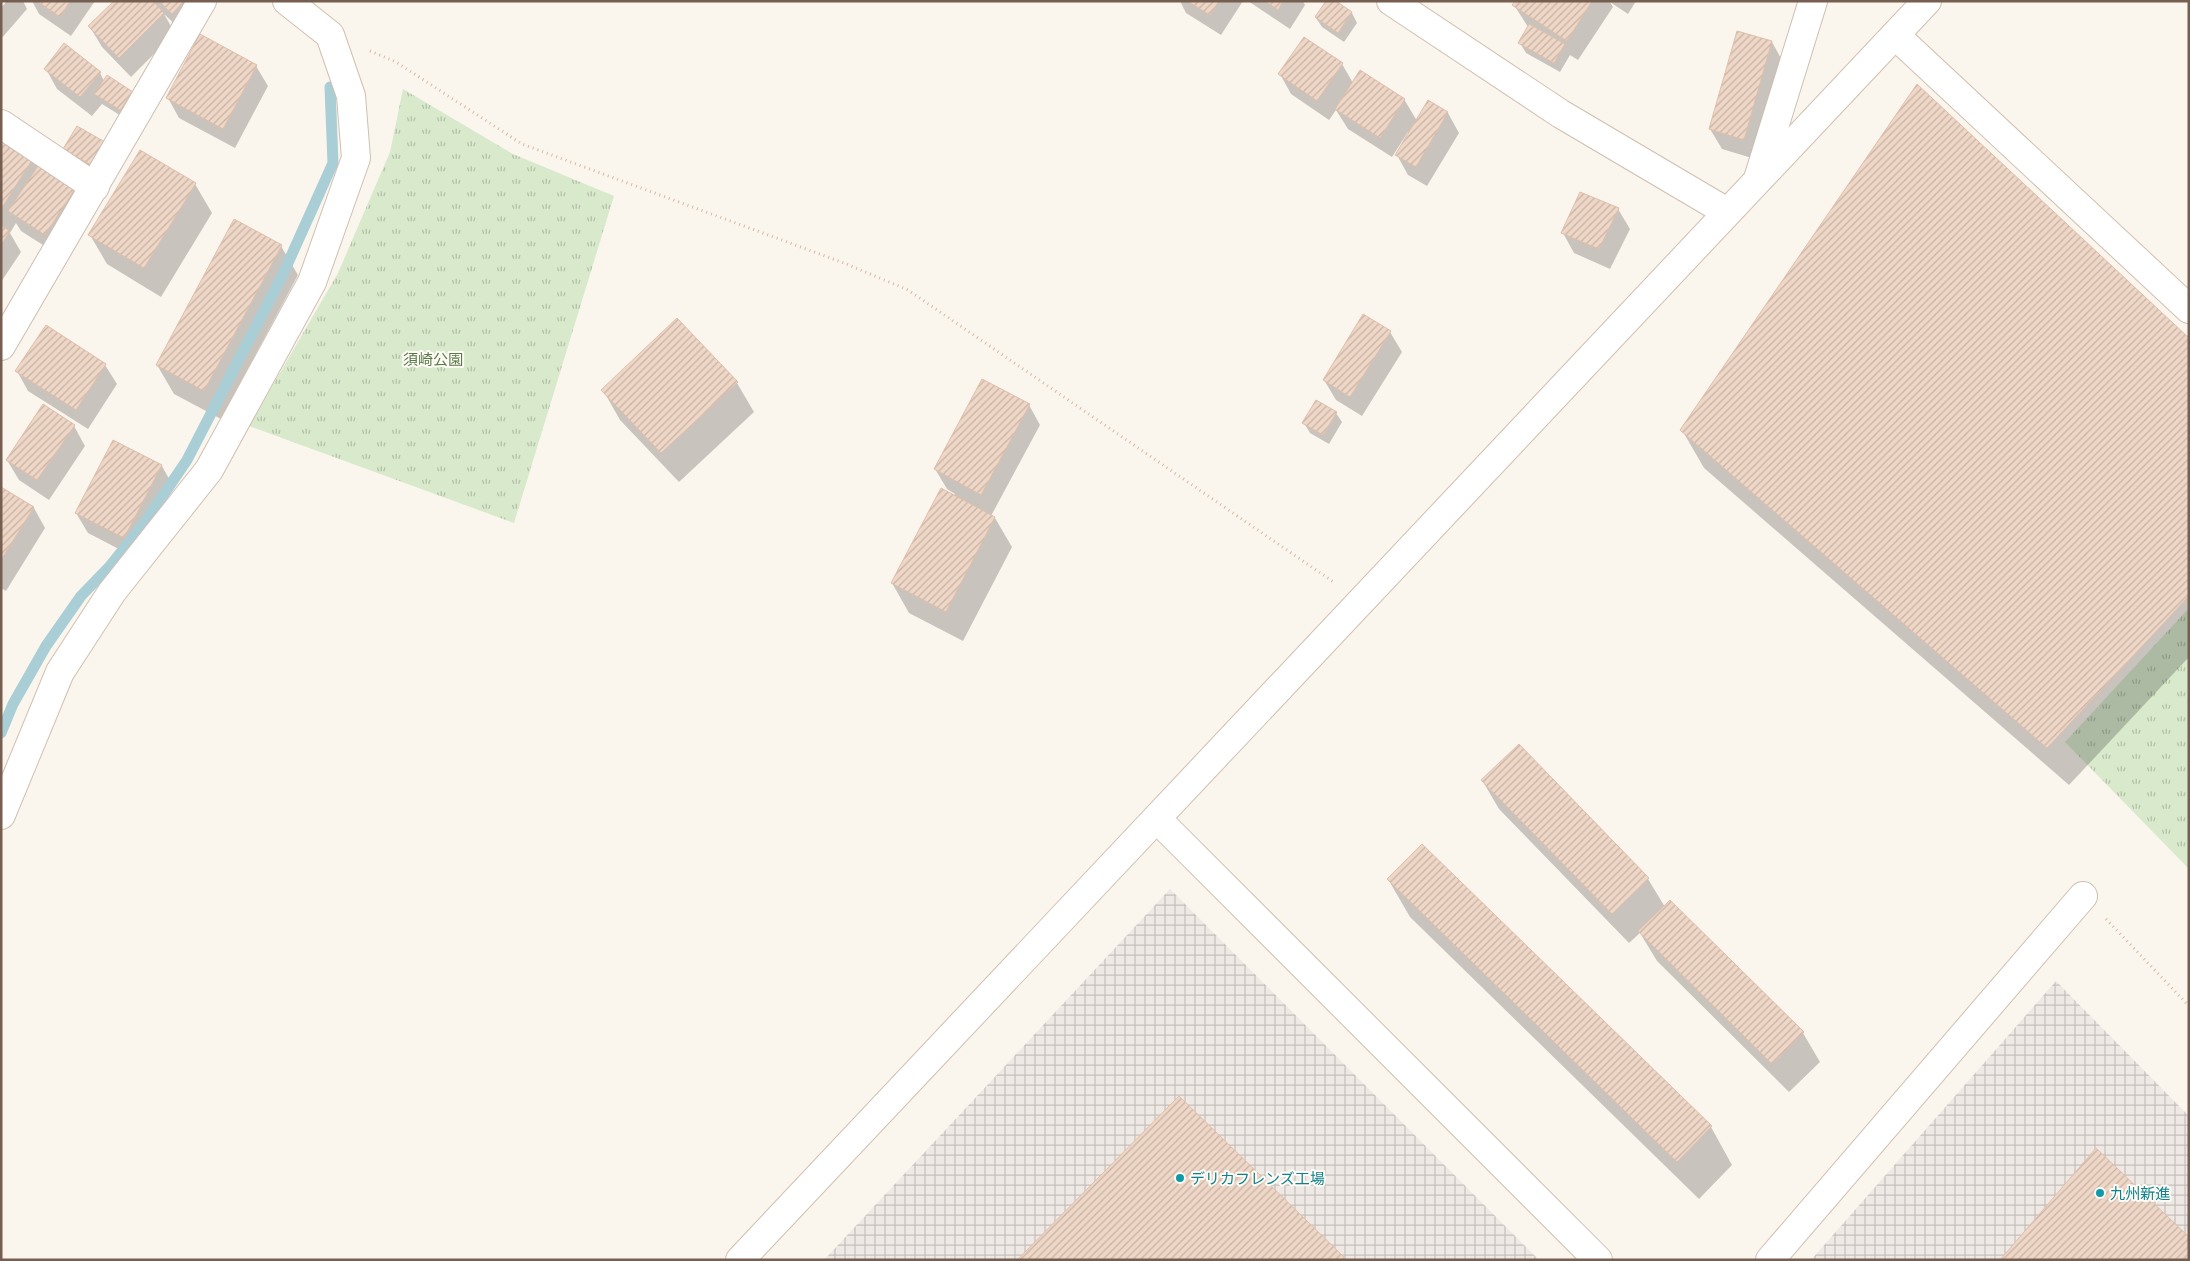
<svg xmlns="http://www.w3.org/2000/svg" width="2190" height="1261" font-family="'IBM Plex Sans','Noto Sans JP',sans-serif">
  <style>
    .industrial { fill: url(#industrial-grid) }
    .park { fill: url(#park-tufts) }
    .shadow { fill: #0003 }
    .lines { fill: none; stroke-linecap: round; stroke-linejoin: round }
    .stream { stroke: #a9ced5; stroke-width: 11 }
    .building { fill: url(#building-hatch); stroke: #e0bea9 }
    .street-casing { stroke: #cdbeb3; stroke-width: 30 }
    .secondary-casing { stroke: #d0bfb1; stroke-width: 30 }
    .path { stroke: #d4baa9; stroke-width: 3; stroke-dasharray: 1 4; stroke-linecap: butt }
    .street { stroke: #fff; stroke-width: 28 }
    .secondary { stroke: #fff; stroke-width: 28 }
    .culture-dot { fill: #0f9aa8; stroke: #fefaf4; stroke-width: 2 }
    .labels { text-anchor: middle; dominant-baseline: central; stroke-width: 4; stroke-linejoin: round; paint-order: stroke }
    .park-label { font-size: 15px; fill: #587a4a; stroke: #fefaf4 }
    .culture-label { font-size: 15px; fill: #0d838f; stroke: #fefaf4; text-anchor: start }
  </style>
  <defs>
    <pattern id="industrial-grid" width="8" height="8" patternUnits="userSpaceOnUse" patternTransform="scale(1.25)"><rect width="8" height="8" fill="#eee9e5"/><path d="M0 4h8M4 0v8" fill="none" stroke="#c5c0bc"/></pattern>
    <pattern id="park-tufts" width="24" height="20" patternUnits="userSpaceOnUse" patternTransform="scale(1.25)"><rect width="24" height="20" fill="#d8e9cc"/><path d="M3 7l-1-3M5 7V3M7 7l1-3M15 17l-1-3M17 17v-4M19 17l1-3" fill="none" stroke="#b4c0a8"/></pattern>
    <pattern id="building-hatch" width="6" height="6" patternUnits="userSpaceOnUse" patternTransform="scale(1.25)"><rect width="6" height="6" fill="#efd7c7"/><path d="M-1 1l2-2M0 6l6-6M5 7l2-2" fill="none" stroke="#c6b2a4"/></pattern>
  </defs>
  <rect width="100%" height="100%" fill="#fbf6ed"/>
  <g class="industrial">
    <path d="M1170 889 1539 1260H824Z"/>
    <path d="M2056 981 2189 1116V1260H1811Z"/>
  </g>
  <g class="park">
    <path d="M403 89 513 154 614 196 514 523 249 426 338 273 390 152Z"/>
    <path d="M2189 608V869L2065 742Z"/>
  </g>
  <g class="shadow">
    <path d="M7 1H23L27 9 1 39V8Z"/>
    <path d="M32 1H95L71 36 39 14Z"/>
    <path d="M116 1H210L184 33 164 14 175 33 131 77 102 47 90 27Z"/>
    <path d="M1180 1H1243L1221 35 1186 13Z"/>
    <path d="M1248 1H1303L1305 5 1290 29Z"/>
    <path d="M1334 1 1352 13 1357 23 1344 42 1322 27 1316 18Z"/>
    <path d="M1517 1H1636L1628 14 1610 2 1613 7 1578 60 1570 55 1560 72 1526 53 1520 43 1528 27 1514 5Z"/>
    <path d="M1304 39 1342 64 1353 83 1404 99 1417 121 1429 102 1448 113 1459 133 1427 186 1408 175 1397 155 1410 133 1408 132 1392 157 1348 129 1336 110 1329 120 1291 94 1280 74Z"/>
    <path d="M1772 42 1783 62 1755 159 1722 149 1710 129Z"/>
    <path d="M256 66 268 86 235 148 179 118 168 98Z"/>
    <path d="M46 69 100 73 104 81 132 92 137 102 126 119 102 104 92 116 57 89Z"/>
    <path d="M78 128 97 174 70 159 65 149Z"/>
    <path d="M1 133 77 185 57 254 21 231 16 223 10 233 21 252 1 282Z"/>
    <path d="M195 184 212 213 161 297 107 264 90 235Z"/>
    <path d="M1618 209 1630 229 1610 269 1574 253 1563 233Z"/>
    <path d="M281 246 298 275 221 419 174 394 157 365Z"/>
    <path d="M1390 332 1402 352 1362 416 1336 400 1324 380Z"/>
    <path d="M2189 340V657L2069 785 1704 468 1682 430Z"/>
    <path d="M105 365 117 384 88 429 28 391 17 371Z"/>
    <path d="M737 383 754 412 679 482 620 420 603 390Z"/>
    <path d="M1029 405 1040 425 991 516 995 518 1012 547 963 641 909 613 892 583 955 494 947 489 935 469Z"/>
    <path d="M1336 413 1342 422 1329 444 1310 433 1304 423Z"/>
    <path d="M74 426 85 446 49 500 19 480 7 460Z"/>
    <path d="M114 441 162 466 173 486 136 558 88 533 76 513Z"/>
    <path d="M1 488 34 508 45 528 6 591 1 588Z"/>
    <path d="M1519 745 1648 879 1665 907 1803 1033 1820 1062 1789 1092 1657 961 1640 933 1629 943 1499 809 1482 780Z"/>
    <path d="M1388 879 1711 1127 1732 1165 1699 1199 1410 917Z"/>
  </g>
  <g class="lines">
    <path class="stream" d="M1 733 13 704 46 646 81 596 110 566 143 525 187 460 283 274 333 163 330 87"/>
  </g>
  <g class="building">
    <path d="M37 1H70L60 17Z"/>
    <path d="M114 1H153L164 13 119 58 88 26Z"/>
    <path d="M159 1H184L172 14Z"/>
    <path d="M1187 1H1219L1210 15Z"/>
    <path d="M1265 1H1283L1278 10Z"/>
    <path d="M1326 1H1336L1352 12 1338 33 1315 17Z"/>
    <path d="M1515 1H1592L1567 41 1512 5Z"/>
    <path d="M1529 24 1565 44 1554 63 1518 43Z"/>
    <path d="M1737 31 1772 41 1744 140 1709 129Z"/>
    <path d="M200 34 257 65 223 129 166 98Z"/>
    <path d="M1304 37 1343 63 1317 101 1278 74Z"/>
    <path d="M64 43 101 72 80 97 44 69Z"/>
    <path d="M1360 70 1405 99 1380 138 1335 109Z"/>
    <path d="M107 75 133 92 120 110 94 94Z"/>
    <path d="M1917 84 2189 338V596L2047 748 1680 430Z"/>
    <path d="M1428 100 1448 112 1416 167 1395 155Z"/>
    <path d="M77 126 105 142 91 165 63 149Z"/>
    <path d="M1 132 36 154 1 209Z"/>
    <path d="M140 150 196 183 144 268 88 235Z"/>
    <path d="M42 160 78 184 45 235 8 211Z"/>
    <path d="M1580 192 1619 208 1599 249 1561 233Z"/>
    <path d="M234 219 282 245 204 391 156 365Z"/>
    <path d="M1 225 10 231 1 245Z"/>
    <path d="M1363 314 1391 331 1350 397 1323 380Z"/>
    <path d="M677 318 738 382 661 453 601 390Z"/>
    <path d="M46 325 106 364 76 410 15 371Z"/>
    <path d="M982 379 1030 404 981 495 934 469Z"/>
    <path d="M1316 400 1337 412 1323 435 1302 423Z"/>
    <path d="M43 404 75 425 37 480 6 460Z"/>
    <path d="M113 440 162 465 124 538 75 513Z"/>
    <path d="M1 487 34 507 1 560Z"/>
    <path d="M941 488 995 517 946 612 891 583Z"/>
    <path d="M1519 744 1649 878 1612 914 1481 780Z"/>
    <path d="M1422 844 1712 1126 1677 1162 1387 879Z"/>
    <path d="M1670 900 1804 1032 1772 1064 1638 931Z"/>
    <path d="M1179 1096 1347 1260H1017Z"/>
    <path d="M2096 1148 2189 1237V1260H2000Z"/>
  </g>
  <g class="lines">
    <g class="street-casing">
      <g id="street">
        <path d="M1 124 95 187"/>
        <path d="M1758 179 1813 1"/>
        <path d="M1 346 202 1"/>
      </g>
    </g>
    <g class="secondary-casing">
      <g id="secondary">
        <path d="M1391 1 1561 114 1727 212"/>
        <path d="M1895 35 2189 309"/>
        <path d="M1 815 60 672 112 592 209 470 312 282 356 158 351 96 330 35 287 1"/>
        <path d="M1157 819 1598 1260"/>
        <path d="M740 1260 1927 1"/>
        <path d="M1770 1260 2083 896"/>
      </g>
    </g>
    <g class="path">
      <path d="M370 51 396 62 522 144 844 263 908 290 1335 583"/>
      <path d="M2106 919 2189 1006"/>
    </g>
    <use href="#street" class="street"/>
    <use href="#secondary" class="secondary"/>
  </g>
  <g class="culture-dot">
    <circle cx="1180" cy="1178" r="5"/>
    <circle cx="2100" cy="1193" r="5"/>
  </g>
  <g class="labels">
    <g class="park-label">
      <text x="433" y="359">須崎公園</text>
    </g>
    <g class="culture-label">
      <text x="1190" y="1178">デリカフレンズ工場</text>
      <text x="2110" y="1193">九州新進</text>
    </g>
  </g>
  <rect width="2190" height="1261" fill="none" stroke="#765e51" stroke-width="5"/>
</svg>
